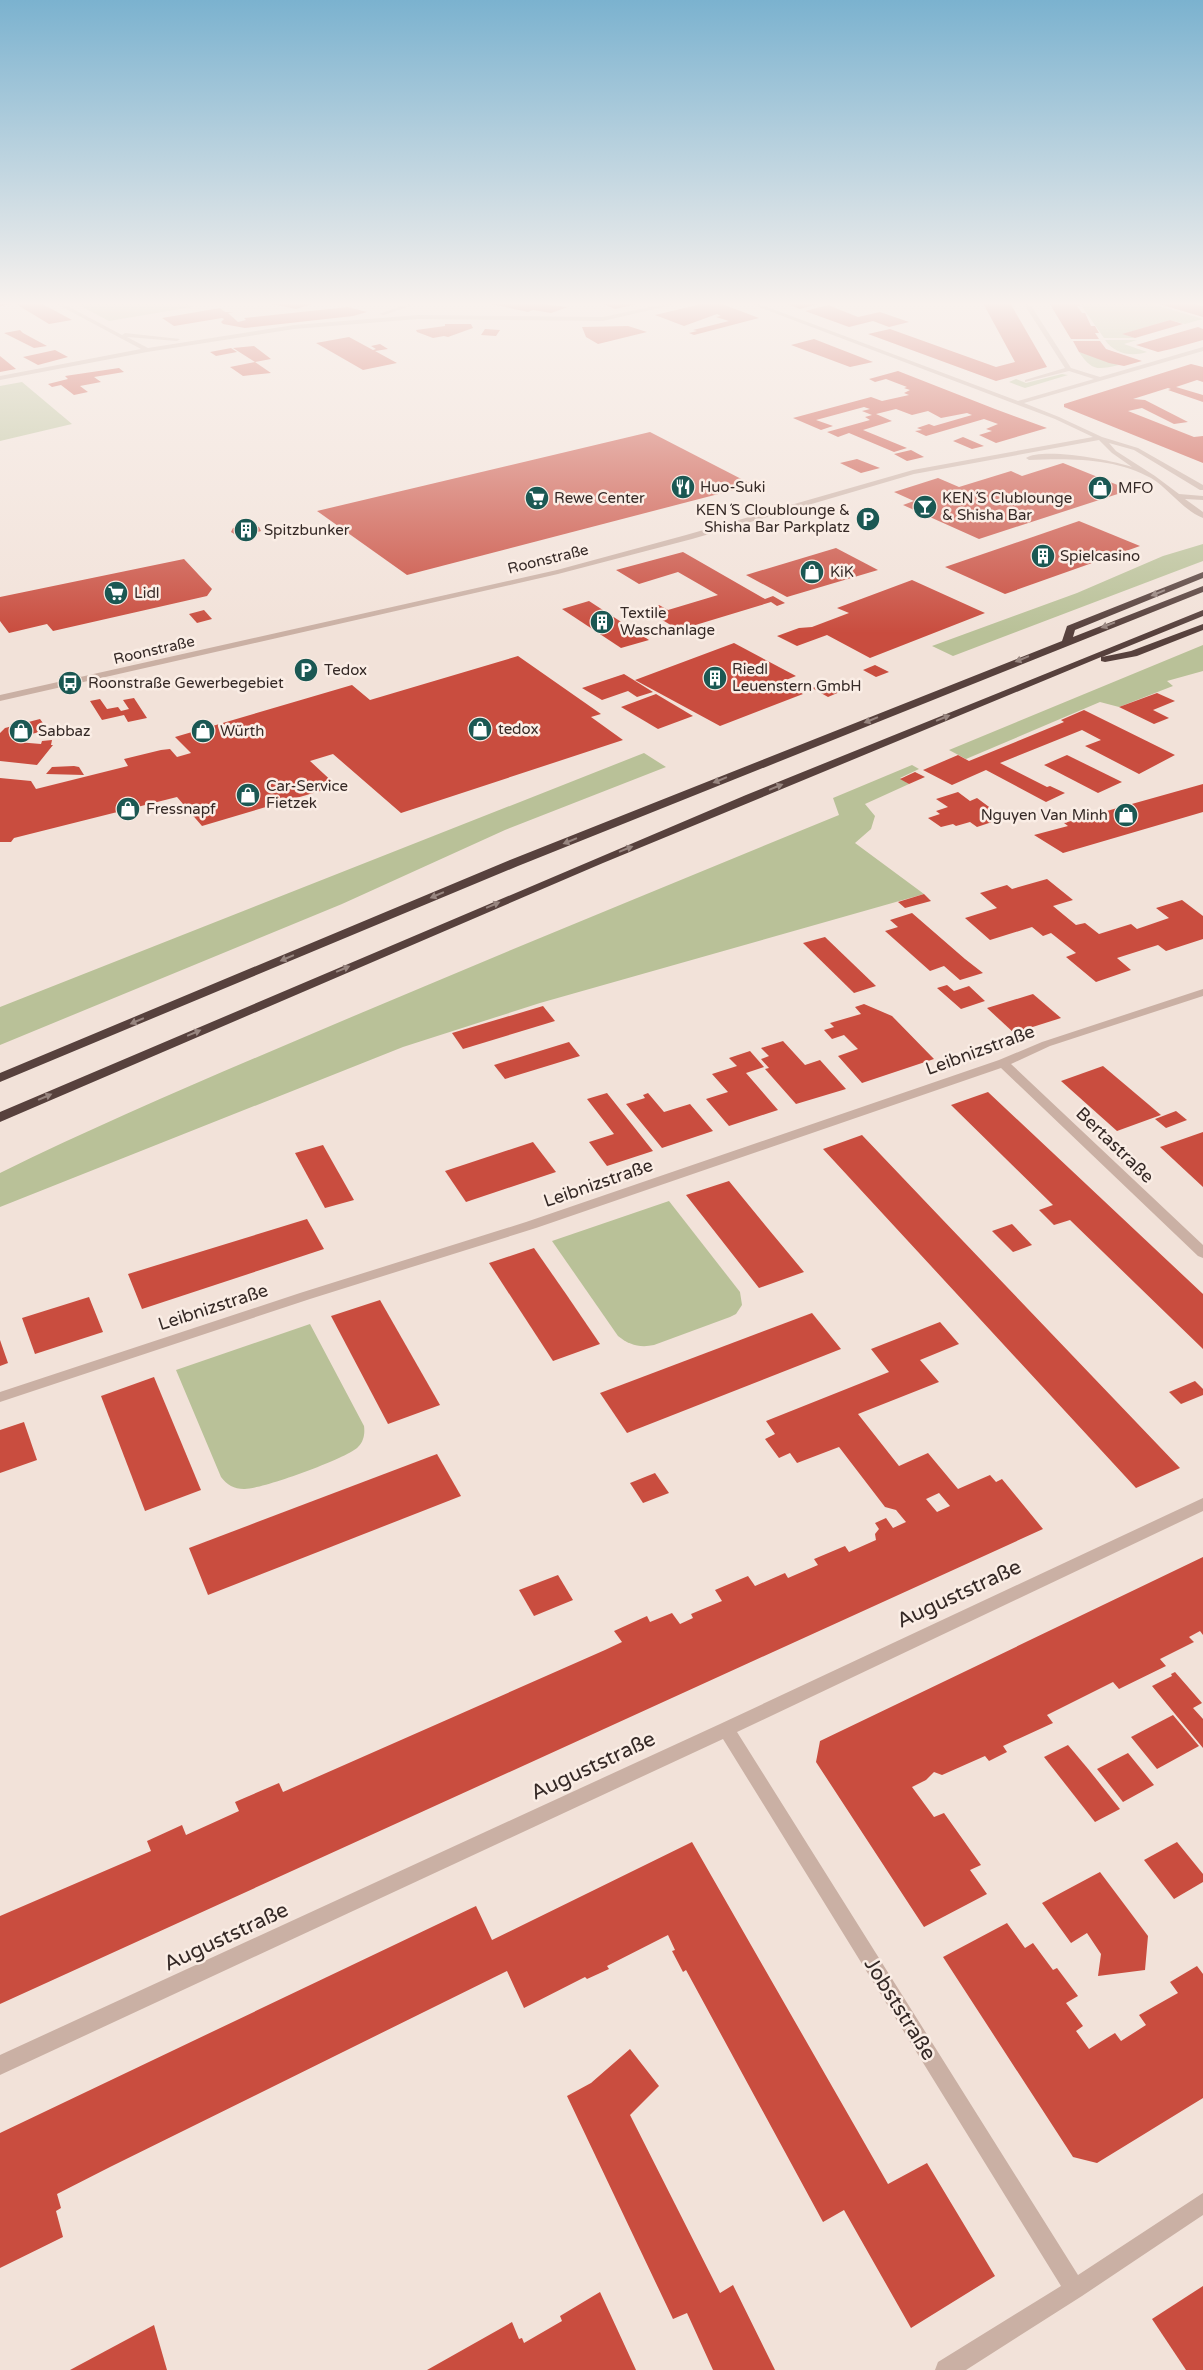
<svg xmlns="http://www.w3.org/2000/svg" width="1203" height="2370" font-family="'Varela Round',sans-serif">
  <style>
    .green { fill: #b9c198 }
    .building { fill: #c94d3f; fill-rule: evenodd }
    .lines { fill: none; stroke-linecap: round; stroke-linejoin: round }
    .minor { fill: #cab0a4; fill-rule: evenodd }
    .highway { fill: #57413d; fill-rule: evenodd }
    .oneway { fill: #988680 }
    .labels { text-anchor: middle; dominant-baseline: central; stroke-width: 5; stroke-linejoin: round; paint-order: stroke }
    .far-poi-label { font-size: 15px; fill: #352926; stroke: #faede5; text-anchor: start }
    .far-street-label { font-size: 15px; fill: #352926; stroke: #faede5 }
    .street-label { font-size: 18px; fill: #352926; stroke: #faede5 }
    .near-street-label { font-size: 21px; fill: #352926; stroke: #faede5 }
  </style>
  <rect width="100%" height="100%" fill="#f2e2d9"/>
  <g class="green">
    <path d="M71 301H183L192 307 109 321Z"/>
    <path d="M1078 301H1142L1203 319 1185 324 1170 320 1123 334 1135 338H1104Z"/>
    <path d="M1105 340H1137L1124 344 1147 352C1131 357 1115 354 1105 340Z"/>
    <path d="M1079 352 1119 365C1097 370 1092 371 1079 352Z"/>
    <path d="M1062 374 1068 375 1025 388 1009 382 1016 379 1026 383Z"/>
    <path d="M22 382 72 424 0 441V386Z"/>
    <path d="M1203 544V561L1195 564 953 656 932 646 1077 593 1163 556Z"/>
    <path d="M1203 645V671L1167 681 1173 686 1119 707 1100 702 966 759 949 750Z"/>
    <path d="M644 753 666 767 505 830 342 904 0 1045V1007Z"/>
    <path d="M912 765 919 769 900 778 909 784 865 804 875 816 871 829 855 843 924 894 540 1003 403 1047 0 1207V1173C110 1119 222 1072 335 1024 502 953 670 884 839 815L833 798Z"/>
    <path d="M669 1201 740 1292 742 1305 736 1314 730 1317 654 1345C640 1348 629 1345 618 1336L552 1241Z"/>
    <path d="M310 1324 364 1426C365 1433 364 1441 358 1447 348 1458 260 1490 244 1489 234 1489 227 1485 221 1477L176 1370Z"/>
  </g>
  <g class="building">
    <path d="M0 301H37L72 320 49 324 16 304 0 306Z"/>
    <path d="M257 301H303L316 303 296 309Z"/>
    <path d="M477 301H516L568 307 551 313 533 310 528 312Z"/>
    <path d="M596 301H646V302L615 309Z"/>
    <path d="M714 301 759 318 694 335 689 333 697 331 693 330 729 321 716 317 721 316 717 314 684 326 655 315Z"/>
    <path d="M779 301H815L822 303 800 309Z"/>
    <path d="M980 301H1009L1047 367 996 381 868 334 890 329 996 367 1015 362 984 305Z"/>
    <path d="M1048 301H1077L1081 306H1077L1082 313H1085L1091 326H1095L1099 333H1095L1099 339H1071Z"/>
    <path d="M1149 301H1183L1203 306V317Z"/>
    <path d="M828 305 858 317 880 312 909 322 889 327 873 321 849 327 805 311Z"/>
    <path d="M348 307 367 312 353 316 245 328 223 324 221 322 224 319 222 318 174 326 162 318 220 308 225 312H234L228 313 238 322 246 320 244 318Z"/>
    <path d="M1170 320 1183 324 1135 338 1122 334Z"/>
    <path d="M445 324H471L473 328 448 337 444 336 433 338 417 332 416 330 445 326Z"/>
    <path d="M628 326 647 332 598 344 586 337 582 327Z"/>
    <path d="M1198 327 1203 329V340L1171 349 1158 352 1136 345Z"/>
    <path d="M485 329 500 330 496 336 481 335Z"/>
    <path d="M20 330 23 333 47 346 34 348 4 333Z"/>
    <path d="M349 337 373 350 376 349 371 346 380 344 388 349 375 351 397 363 363 370 316 343Z"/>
    <path d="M814 339 873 362 850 367 791 345Z"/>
    <path d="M1073 341H1100L1106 349 1142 361 1124 366 1109 363 1079 352Z"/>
    <path d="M254 346 271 359 255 362 271 373 243 376 230 367 255 362 233 348Z"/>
    <path d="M231 348 237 352 216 356 210 352Z"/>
    <path d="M55 350 68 357 38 365 23 357Z"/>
    <path d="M0 356 16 369 0 372Z"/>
    <path d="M1191 364 1203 367V382L1197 380 1176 387 1203 395V402L1168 390 1171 389 1168 388 1133 399 1145 400 1188 422 1174 424 1142 408 1128 411 1194 437 1203 436V463L1064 407V404Z"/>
    <path d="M119 368 124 372 94 377 101 382 80 386 88 392 74 395 61 385 52 387 48 384 68 379 65 376Z"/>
    <path d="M898 371 995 409 1047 428 996 443 979 435 992 431 986 429 998 424 984 419 926 436 915 431 922 430 917 428 929 424 934 426 972 415 967 413 941 418 928 411 912 415 896 409 876 414 892 421 863 430 907 448 894 452 849 433 838 437 827 432 870 420 865 417 872 415 862 411 870 409 864 407 816 420 833 426 821 430 793 418 871 397 882 401 909 395 904 393 910 390 904 388 907 387 886 379 875 382 869 379Z"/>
    <path d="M650 432 753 485 407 575 317 511Z"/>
    <path d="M963 437 984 446 972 449 953 441Z"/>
    <path d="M911 450 924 457 907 461 894 454Z"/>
    <path d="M857 459 880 468 861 473 840 463Z"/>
    <path d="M1063 463 1130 490 979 539 903 505 914 501 894 492 938 478 959 487 1011 471 1022 476Z"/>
    <path d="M1079 521 1140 546 1005 594 945 567Z"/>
    <path d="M247 524 259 527 261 531 245 536 236 535 231 532 233 528Z"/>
    <path d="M836 548 878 570 787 597 746 575Z"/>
    <path d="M683 552 765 599 773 596 785 603 777 606 771 602 679 630 654 615 646 617 638 612 659 605 668 610 718 595 678 572 639 584 616 570Z"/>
    <path d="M184 559 212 589 207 596 53 631 47 624 9 633 0 621V597Z"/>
    <path d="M912 580 985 613 870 658 827 635 797 646 777 636 799 628 812 627 849 613 837 608Z"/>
    <path d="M589 601 649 640 621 648 562 609Z"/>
    <path d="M204 610 212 619 197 623 189 614Z"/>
    <path d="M734 643 796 676 781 682 803 694 720 726 635 680Z"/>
    <path d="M518 656 601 714 591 717 623 740 401 813 333 754 310 761 337 786 202 826 177 797 14 838 11 842H0V778L31 781 36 789 128 766 124 759 161 750 170 749 177 757 191 753 175 737 352 685 370 700Z"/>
    <path d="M875 665 889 672 876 677 863 670Z"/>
    <path d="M624 674 653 692 637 697 628 691 602 700 582 688Z"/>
    <path d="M827 683 842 691 828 697 812 688Z"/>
    <path d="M1157 693 1175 701 1153 710 1169 718 1154 724 1119 707Z"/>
    <path d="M656 694 693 716 658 729 621 707Z"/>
    <path d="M134 698 147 718 128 722 124 715 102 720 90 701 100 699 107 709 118 707 121 711 129 709 123 700Z"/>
    <path d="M1084 710 1175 755 1139 774 1085 746 1101 740 1082 730 1000 763 1047 787 1050 786 1065 793 1046 802 986 770 952 785 923 770 958 755 969 761 1064 722 1061 720Z"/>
    <path d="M40 719 48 730 23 736 17 742 41 744 42 741 52 740 51 745H53L37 765 0 761V733L5 728Z"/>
    <path d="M1067 755 1122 782 1098 793 1044 765Z"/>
    <path d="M74 766 79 767 84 775 46 774 52 767Z"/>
    <path d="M915 772 925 777 909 784 900 779Z"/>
    <path d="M1203 784V812L1063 853 1034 835 1068 826 1064 823Z"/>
    <path d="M958 792 970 801 977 798 1004 818 977 827 970 822 956 826 953 824 941 827 928 818 940 814 936 811 948 807 936 799Z"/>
    <path d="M1047 879 1073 900 1053 906 1076 925 1085 923 1099 934 1131 924 1137 929 1169 918 1156 908 1182 900 1203 916V939L1166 951 1158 945 1117 958 1131 970 1096 982 1066 957 1076 953 1051 933 1043 936 1032 927 990 940 965 918 997 908 980 893 1007 885 1012 889Z"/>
    <path d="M924 894 931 901 905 908 898 902Z"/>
    <path d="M912 913 965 959 983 973 960 980 944 966 930 971 885 931 898 927 890 920Z"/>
    <path d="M825 937 876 986 854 993 803 943Z"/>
    <path d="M947 985 954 991 969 986 985 1001 961 1009 937 988Z"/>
    <path d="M1033 994 1061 1018 1014 1033 987 1008Z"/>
    <path d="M864 1004 892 1016 934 1059 862 1083 838 1056 858 1049 844 1035 832 1039 824 1030 834 1027 830 1023 861 1014 855 1007Z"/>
    <path d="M543 1006 555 1021 463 1049 452 1033Z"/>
    <path d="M783 1041 805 1065 820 1060 846 1089 796 1104 765 1069 769 1068 761 1059 769 1056 761 1048Z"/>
    <path d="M569 1042 580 1056 505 1079 494 1065Z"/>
    <path d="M750 1051 764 1067 746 1073 778 1110 729 1126 706 1099 728 1092 712 1074 737 1066 729 1058Z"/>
    <path d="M1103 1066 1161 1115 1117 1131 1061 1081Z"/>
    <path d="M988 1092 1203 1294V1349L1070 1220 1054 1225 1039 1210 1053 1205 951 1105Z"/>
    <path d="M607 1093 653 1151 607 1166 589 1142 614 1134 587 1099Z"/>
    <path d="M648 1093 664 1112 690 1104 713 1131 662 1148 626 1104 645 1098 643 1095Z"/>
    <path d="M1176 1111 1187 1120 1166 1128 1155 1119Z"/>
    <path d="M1203 1132V1187L1160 1147Z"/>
    <path d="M862 1135 941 1218 1180 1468 1136 1488 823 1149Z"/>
    <path d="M533 1142 556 1172 466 1202 445 1171Z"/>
    <path d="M323 1145 354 1200 325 1208 295 1153Z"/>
    <path d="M729 1181 765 1225 804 1272 759 1288 686 1195Z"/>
    <path d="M307 1219 324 1249 142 1309 128 1274Z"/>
    <path d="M1012 1224 1032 1245 1013 1252 992 1231Z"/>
    <path d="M534 1248 566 1294 600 1344 553 1361 489 1263Z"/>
    <path d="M89 1297 103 1332 35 1354 22 1318Z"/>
    <path d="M380 1300 440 1405 388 1424 331 1316Z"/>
    <path d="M812 1313 841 1349 627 1433 600 1393Z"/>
    <path d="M940 1322 959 1344 920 1360 939 1382 858 1414 899 1466 928 1453 958 1489 990 1475 996 1482 1002 1479 1043 1529 0 2004V1916L151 1851 147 1841 182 1825 186 1835 239 1811 235 1802 279 1783 283 1792 605 1650 622 1642 614 1631 647 1616 650 1622 672 1613 680 1624 693 1618 691 1614 722 1601 715 1590 748 1576 755 1586 785 1573 788 1578 818 1565 814 1559 845 1546 849 1552 876 1540 875 1534 879 1529 875 1523 886 1518 893 1528 906 1522 896 1510 885 1507 839 1447 797 1463 790 1453 779 1458 765 1439 775 1434 766 1421 889 1372 871 1349ZM939 1493 950 1506 937 1512 926 1499Z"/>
    <path d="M0 1340 8 1363 0 1366Z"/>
    <path d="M154 1377 201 1490 145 1511 101 1396Z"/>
    <path d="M1195 1381 1203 1389V1395L1181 1404 1169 1392Z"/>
    <path d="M24 1422 37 1460 0 1473V1430Z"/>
    <path d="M437 1454 461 1496 208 1595 189 1548Z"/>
    <path d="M655 1473 669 1493 643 1503 630 1483Z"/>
    <path d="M1203 1557V1635L1200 1631 1189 1637 1194 1642 1160 1659 1166 1666 1119 1689 1113 1682 1047 1715 1053 1723 1003 1746 1007 1752 989 1761 985 1756 942 1775 934 1772 926 1780 912 1787 934 1817 944 1813 981 1865 970 1870 987 1894 924 1927 816 1762 820 1741Z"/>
    <path d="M558 1575 573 1600 534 1616 519 1590Z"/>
    <path d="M1175 1672 1202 1703 1193 1708 1203 1719V1748L1152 1686 1172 1676 1171 1674Z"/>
    <path d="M1173 1715 1199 1746 1157 1769 1131 1737Z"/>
    <path d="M1068 1745 1089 1770 1120 1809 1095 1822 1044 1757Z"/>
    <path d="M1128 1753 1154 1785 1123 1802 1097 1769Z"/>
    <path d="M692 1842 888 2184 927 2163 995 2276 911 2328 844 2210 823 2222 686 1970 683 1972 672 1951 675 1950 668 1935 607 1966 609 1969 587 1979 585 1977 524 2008 507 1971 110 2167 57 2194 61 2208 56 2211 63 2237 0 2268V2133L476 1906 492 1940Z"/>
    <path d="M1177 1842 1203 1874V1882L1174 1899 1144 1860Z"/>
    <path d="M1100 1872 1148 1936 1145 1970 1098 1976 1101 1954 1087 1933 1071 1943 1042 1903Z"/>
    <path d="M1007 1923 1025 1948 1033 1943 1053 1970 1057 1968 1078 1996 1066 2003 1083 2026 1076 2031 1089 2049 1115 2033 1121 2041 1146 2025 1139 2015 1178 1993 1170 1982 1197 1966 1203 1974V2098L1097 2163 1073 2157 943 1957Z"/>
    <path d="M630 2049 659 2086 630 2115 720 2293 733 2285 775 2370H713L687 2313 673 2319 567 2096 591 2083Z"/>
    <path d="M1203 2286V2370H1186L1152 2319Z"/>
    <path d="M600 2292 636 2370H427L512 2322 519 2339 522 2338 524 2343 562 2321 560 2316Z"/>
    <path d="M154 2325 167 2370H70Z"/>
  </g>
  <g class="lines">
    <g class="minor">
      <path d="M51 301H58L122 335 125 333 180 339 177 341 127 337 148 348 294 325 418 315 603 317 678 301H689L603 321 418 319 294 329 147 352 0 380V376L141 349Z"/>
      <path d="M416 301H425L384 315 379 314Z"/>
      <path d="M743 301H751L1018 401 1094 379 1069 371 1025 382V380L1065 368 1022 301H1028L1071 368 1100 377 1203 347V351L1024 403 1059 417 1102 437 1138 448 1203 485V490H1200L1134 450 1109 443 1116 451 1155 476 1179 494 1203 496V500L1185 499 1203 512V518C1183 510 1169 489 1151 478 1116 458 1068 458 1029 460L1026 458C1042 447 1112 460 1132 467L1112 453 1099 440 914 474 692 539 558 574 0 701V695L557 570 686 535 913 470 1093 437 1055 419Z"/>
      <path d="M1203 989V996L1050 1046 1011 1064 1203 1245V1258L1198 1256 1001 1068 536 1228 310 1299 0 1402V1392L300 1293 526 1222 999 1060 1042 1042Z"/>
      <path d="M1203 1498V1511L737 1732 1078 2275 1203 2193V2215L1082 2296 966 2370H935L938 2362 1061 2286 723 1739 0 2075V2055L720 1724Z"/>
    </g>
    <g class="highway">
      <path d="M1203 572V578L1075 630 1073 637 1203 586V592L518 866 0 1082V1073L510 860 1062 641 1067 626Z"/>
      <path d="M1203 610V616L1102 657 1131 651 1203 624V630L1137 656 1105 662 1101 661V657L603 863 0 1122V1112L746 795Z"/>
    </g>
  </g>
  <defs><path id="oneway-solid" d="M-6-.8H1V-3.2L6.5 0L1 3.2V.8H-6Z" transform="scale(1.25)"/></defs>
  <g class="oneway">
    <use href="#oneway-solid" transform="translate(1158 593) rotate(158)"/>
    <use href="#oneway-solid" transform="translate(1108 625) rotate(159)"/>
    <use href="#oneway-solid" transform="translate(1022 659) rotate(158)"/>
    <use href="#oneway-solid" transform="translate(943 718) rotate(-22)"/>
    <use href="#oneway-solid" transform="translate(871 720) rotate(158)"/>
    <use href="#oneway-solid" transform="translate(720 780) rotate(158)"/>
    <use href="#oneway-solid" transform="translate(776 787) rotate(-22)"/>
    <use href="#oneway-solid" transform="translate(570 841) rotate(158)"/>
    <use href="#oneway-solid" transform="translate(626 849) rotate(-22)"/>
    <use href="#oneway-solid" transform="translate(437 895) rotate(157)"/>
    <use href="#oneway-solid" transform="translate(493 905) rotate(-23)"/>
    <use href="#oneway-solid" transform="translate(287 958) rotate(157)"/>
    <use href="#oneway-solid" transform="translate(343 969) rotate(-23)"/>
    <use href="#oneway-solid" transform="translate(137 1021) rotate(157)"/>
    <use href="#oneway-solid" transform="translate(194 1033) rotate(-23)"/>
    <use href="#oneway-solid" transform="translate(45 1097) rotate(-23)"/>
  </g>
  <linearGradient id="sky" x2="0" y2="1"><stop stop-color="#7bb2cf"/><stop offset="0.48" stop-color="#f9f2ee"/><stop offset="1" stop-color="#f9f2ee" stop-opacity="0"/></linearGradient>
  <rect width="1203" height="633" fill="url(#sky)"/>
  <defs>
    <g id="restaurant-disc" transform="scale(1.25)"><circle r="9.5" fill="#1b5853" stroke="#faede5"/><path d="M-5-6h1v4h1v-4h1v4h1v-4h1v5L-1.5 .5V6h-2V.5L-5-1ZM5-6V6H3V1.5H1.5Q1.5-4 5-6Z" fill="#fff"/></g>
    <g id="shop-disc" transform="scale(1.25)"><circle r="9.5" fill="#1b5853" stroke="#faede5"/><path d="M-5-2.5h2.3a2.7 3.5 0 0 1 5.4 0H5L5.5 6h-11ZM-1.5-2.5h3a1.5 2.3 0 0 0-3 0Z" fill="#fff"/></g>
    <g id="supermarket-disc" transform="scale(1.25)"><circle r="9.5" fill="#1b5853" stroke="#faede5"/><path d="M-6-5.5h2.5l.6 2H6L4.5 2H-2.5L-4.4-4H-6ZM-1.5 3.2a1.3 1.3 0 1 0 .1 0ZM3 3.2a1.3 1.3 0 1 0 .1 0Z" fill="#fff"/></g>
    <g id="bar-disc" transform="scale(1.25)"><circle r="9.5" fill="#1b5853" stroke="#faede5"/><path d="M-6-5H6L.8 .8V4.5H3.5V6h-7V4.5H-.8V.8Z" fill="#fff"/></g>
    <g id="parking-disc" transform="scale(1.25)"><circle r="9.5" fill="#1b5853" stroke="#faede5"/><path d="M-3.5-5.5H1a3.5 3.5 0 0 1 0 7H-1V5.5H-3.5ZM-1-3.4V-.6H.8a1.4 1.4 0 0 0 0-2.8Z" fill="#fff"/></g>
    <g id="building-disc" transform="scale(1.25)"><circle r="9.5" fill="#1b5853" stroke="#faede5"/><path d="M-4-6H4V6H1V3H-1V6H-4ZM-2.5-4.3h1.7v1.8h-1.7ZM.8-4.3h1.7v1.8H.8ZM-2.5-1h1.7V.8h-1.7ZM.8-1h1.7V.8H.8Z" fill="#fff"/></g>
    <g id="bus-disc" transform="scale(1.25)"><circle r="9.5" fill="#1b5853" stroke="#faede5"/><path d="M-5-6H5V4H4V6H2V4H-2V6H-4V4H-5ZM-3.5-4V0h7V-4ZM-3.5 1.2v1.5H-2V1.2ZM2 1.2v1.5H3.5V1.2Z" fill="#fff"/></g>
  </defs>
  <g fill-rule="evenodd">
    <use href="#restaurant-disc" x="683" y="487"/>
    <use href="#shop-disc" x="1100" y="488"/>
    <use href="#supermarket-disc" x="537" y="498"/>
    <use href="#bar-disc" x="925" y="507"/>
    <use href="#parking-disc" x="868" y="519"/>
    <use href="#building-disc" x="246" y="530"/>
    <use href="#building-disc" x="1043" y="556"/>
    <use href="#shop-disc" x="812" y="572"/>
    <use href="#supermarket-disc" x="116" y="593"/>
    <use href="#building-disc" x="602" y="622"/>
    <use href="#parking-disc" x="306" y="670"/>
    <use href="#building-disc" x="715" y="678"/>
    <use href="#bus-disc" x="70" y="683"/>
    <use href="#shop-disc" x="480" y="729"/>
    <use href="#shop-disc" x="21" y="731"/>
    <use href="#shop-disc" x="203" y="731"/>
    <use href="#shop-disc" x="248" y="795"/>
    <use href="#shop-disc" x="128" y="809"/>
    <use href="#shop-disc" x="1126" y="815"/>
  </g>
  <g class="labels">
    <g class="far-poi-label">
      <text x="700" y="487">Huo-Suki</text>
      <text x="1118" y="488">MFO</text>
      <text x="554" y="498">Rewe Center</text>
      <text x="942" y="498">KEN´S Clublounge<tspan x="942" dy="17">&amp; Shisha Bar</tspan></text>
      <text x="850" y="510" text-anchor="end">KEN´S Cloublounge &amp;<tspan x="850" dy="17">Shisha Bar Parkplatz</tspan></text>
      <text x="264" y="530">Spitzbunker</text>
      <text x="1060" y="556">Spielcasino</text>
      <text x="830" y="572">KiK</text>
      <text x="134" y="593">Lidl</text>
      <text x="620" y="613">Textile<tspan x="620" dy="17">Waschanlage</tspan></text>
      <text x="732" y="669">Riedl<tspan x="732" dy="17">Leuenstern GmbH</tspan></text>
      <text x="324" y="670">Tedox</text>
      <text x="88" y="683">Roonstraße Gewerbegebiet</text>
      <text x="498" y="729">tedox</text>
      <text x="38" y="731">Sabbaz</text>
      <text x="220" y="731">Würth</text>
      <text x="266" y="786">Car-Service<tspan x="266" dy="17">Fietzek</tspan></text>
      <text x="146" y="809">Fressnapf</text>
      <text x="1108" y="815" text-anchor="end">Nguyen Van Minh</text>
    </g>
    <g class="far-street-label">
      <text transform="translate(548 559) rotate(-14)">Roonstraße</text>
      <text transform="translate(154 650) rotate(-13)">Roonstraße</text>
    </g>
    <g class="street-label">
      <text transform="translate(980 1050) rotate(-20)">Leibnizstraße</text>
      <text transform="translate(1115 1145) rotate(44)">Bertastraße</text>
      <text transform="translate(598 1183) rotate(-19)">Leibnizstraße</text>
      <text transform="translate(213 1307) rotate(-18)">Leibnizstraße</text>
    </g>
    <g class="near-street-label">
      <text transform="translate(959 1594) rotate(-25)">Auguststraße</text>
      <text transform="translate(593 1766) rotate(-25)">Auguststraße</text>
      <text transform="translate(226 1937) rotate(-25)">Auguststraße</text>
      <text transform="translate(900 2009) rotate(58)">Jobststraße</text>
    </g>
  </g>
</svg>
